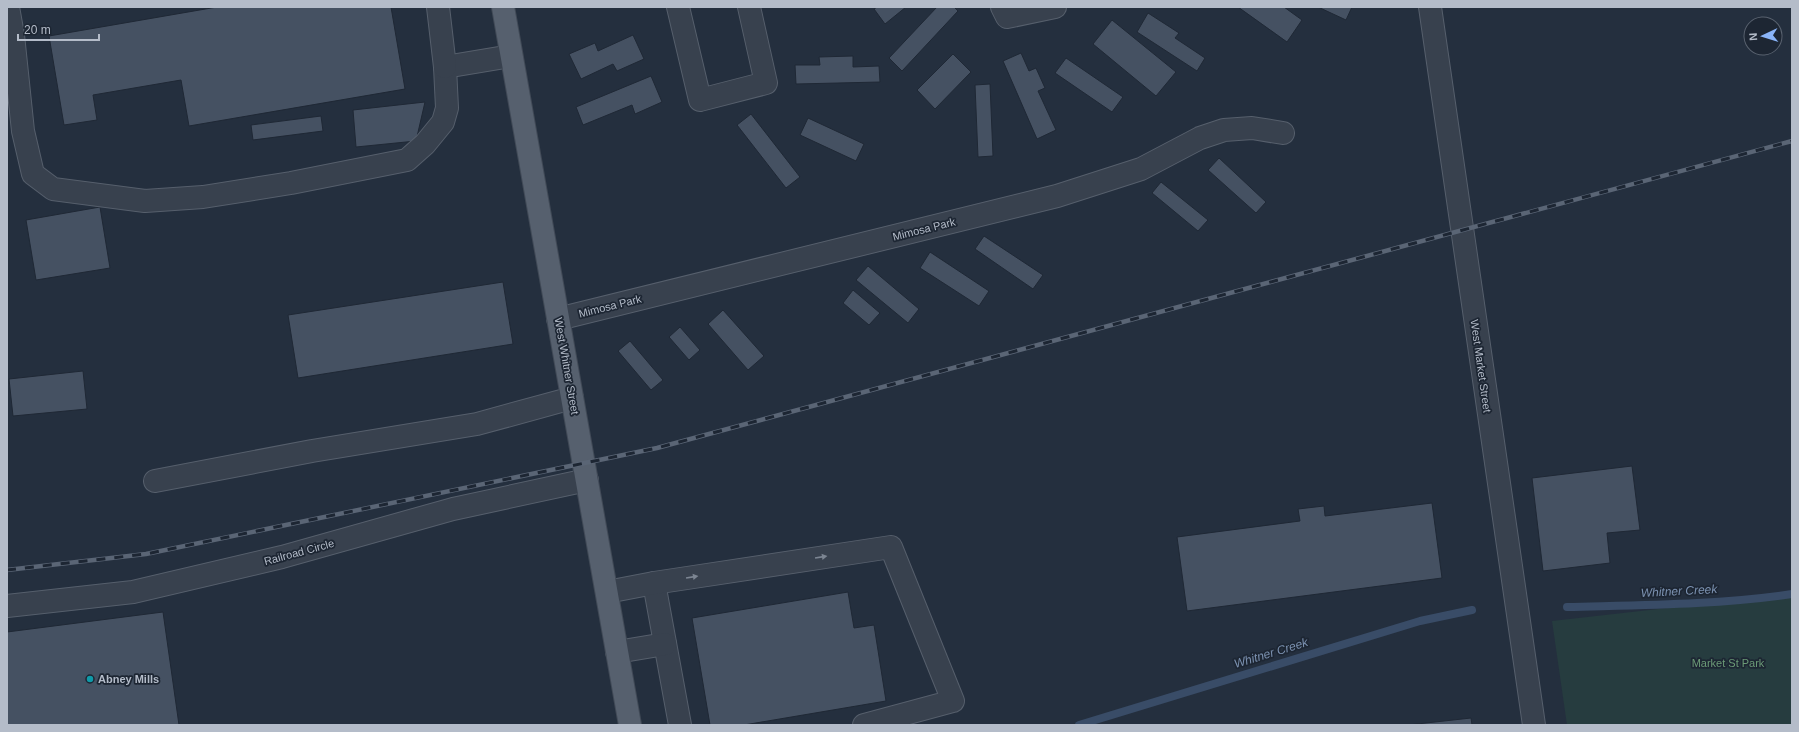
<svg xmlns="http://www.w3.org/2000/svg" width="1799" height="732" font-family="Helvetica,sans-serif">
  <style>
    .green { fill: #263c3f }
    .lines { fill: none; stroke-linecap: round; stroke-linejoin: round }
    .stream { stroke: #394c67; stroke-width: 8 }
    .building { fill: #455162; stroke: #1f2835 }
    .minor-casing { stroke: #565f6c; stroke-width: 24 }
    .major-casing { stroke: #414a57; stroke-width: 24 }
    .minor { stroke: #38414e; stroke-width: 22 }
    .major { stroke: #56606e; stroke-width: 22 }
    .rail-casing { stroke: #5a6575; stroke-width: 4.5 }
    .rail { stroke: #1d2633; stroke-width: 3; stroke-dasharray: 9; stroke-linecap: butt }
    .oneway { fill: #7c8592 }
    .culture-dot { fill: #0f9aa8; stroke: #1d2633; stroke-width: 1.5 }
    .labels { text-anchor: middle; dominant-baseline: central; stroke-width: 3.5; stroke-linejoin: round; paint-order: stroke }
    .street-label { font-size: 11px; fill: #b4bcc9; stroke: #1d2633 }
    .park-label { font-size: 11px; fill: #6b9a76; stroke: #1d2633 }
    .poi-label { font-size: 11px; font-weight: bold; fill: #b4bcc9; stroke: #1d2633; text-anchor: start }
    .water-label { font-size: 12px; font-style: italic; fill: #7c92b1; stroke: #1d2633 }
  </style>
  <rect width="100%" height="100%" fill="#242f3e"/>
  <path class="green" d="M1792 594V725H1567L1552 621Z"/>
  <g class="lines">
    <g class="stream">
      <path d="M1567 607C1642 605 1717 605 1792 594"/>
      <path d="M1079 725 1420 621 1472 610"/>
    </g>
  </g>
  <g class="building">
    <path d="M217 7H391L405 89 189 126 181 80 93 95 97 120 64 125 49 36Z"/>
    <path d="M877 7H906L885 24 874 9Z"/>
    <path d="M937 7H954L958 11 902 71 889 58Z"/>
    <path d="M1238 7H1284L1302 20 1287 42Z"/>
    <path d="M1318 7H1352L1346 20Z"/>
    <path d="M1148 13 1179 33 1175 38 1205 58 1197 71 1137 32Z"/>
    <path d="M1112 20 1176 72 1156 96 1093 44Z"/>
    <path d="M633 35 644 59 617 71 613 64 581 79 569 54 595 43 598 51Z"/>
    <path d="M1021 53 1029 71 1036 68 1045 88 1038 91 1056 130 1037 139 1003 61Z"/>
    <path d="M953 54 971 72 935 109 917 90Z"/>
    <path d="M853 56V67L879 66 880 82 796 84 795 65H820L819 57Z"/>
    <path d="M1066 58 1123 97 1112 112 1055 73Z"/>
    <path d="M651 76 662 102 635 114 632 105 583 125 576 107Z"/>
    <path d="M990 84 993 156 978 157 975 85Z"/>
    <path d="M425 102 416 141 356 147 353 110Z"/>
    <path d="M751 114 800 177 786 188 737 125Z"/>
    <path d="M321 116 323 131 253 140 251 125Z"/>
    <path d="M808 118 864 144 856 161 800 135Z"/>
    <path d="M1219 158 1266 202 1256 213 1208 170Z"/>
    <path d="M1161 182 1208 220 1198 231 1152 193Z"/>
    <path d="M100 207 110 268 36 280 26 220Z"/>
    <path d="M984 236 1043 275 1033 289 975 249Z"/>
    <path d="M930 252 989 291 979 306 920 268Z"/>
    <path d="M868 266 919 309 908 323 856 280Z"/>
    <path d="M503 282 513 344 298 378 288 315Z"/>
    <path d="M853 290 880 313 869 325 843 303Z"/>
    <path d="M723 310 764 356 748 370 708 324Z"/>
    <path d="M680 327 700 350 689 360 669 337Z"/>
    <path d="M630 341 663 380 651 390 618 351Z"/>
    <path d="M83 371 87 409 13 416 9 379Z"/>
    <path d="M1632 466 1640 530 1607 533 1610 563 1543 571 1532 478Z"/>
    <path d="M1432 503 1442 578 1187 611 1177 537 1300 521 1298 509 1324 506 1325 516Z"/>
    <path d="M848 592 854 628 874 625 886 701 744 725H710L692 618Z"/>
    <path d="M163 612 179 725H7V632Z"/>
    <path d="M1471 718 1472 725H1408Z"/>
  </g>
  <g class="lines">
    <g class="minor-casing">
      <g id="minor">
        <path d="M8 7 13 35 23 131 33 174 53 189 145 201 203 197 291 183 407 160 425 144 443 122 447 108 445 67 511 56"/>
        <path d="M438 7 445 67"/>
        <path d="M678 7 700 100 766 83 749 7"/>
        <path d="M1002 7 1007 17 1055 7"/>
        <path d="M1430 7 1534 725"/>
        <path d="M558 319 1057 196 1141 169 1200 138 1224 130 1252 128 1283 133"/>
        <path d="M155 481 312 451 477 424 572 398"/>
        <path d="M654 583 680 725"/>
        <path d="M607 592 654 583 891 547 953 701 864 725"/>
        <path d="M7 606 133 592 282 557 453 509 587 480"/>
        <path d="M617 652 665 644"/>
      </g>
    </g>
    <g class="major-casing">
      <path id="major" d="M503 7 630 725"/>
    </g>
    <use href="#minor" class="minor"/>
    <use href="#major" class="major"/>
    <g class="rail-casing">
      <path id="rail" d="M7 570 146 554 657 448 1792 141"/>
    </g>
    <use href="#rail" class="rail"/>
  </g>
  <defs><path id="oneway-solid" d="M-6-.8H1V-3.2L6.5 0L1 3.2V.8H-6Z"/></defs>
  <g class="oneway">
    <use href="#oneway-solid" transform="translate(821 557) rotate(-9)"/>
    <use href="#oneway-solid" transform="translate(692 577) rotate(-9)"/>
  </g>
  <circle class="culture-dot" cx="90" cy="679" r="4"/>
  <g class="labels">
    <g class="street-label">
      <text transform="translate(924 229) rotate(-14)">Mimosa Park</text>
      <text transform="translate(610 306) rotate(-14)">Mimosa Park</text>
      <text transform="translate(567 366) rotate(80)">West Whitner Street</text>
      <text transform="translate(1481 366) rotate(82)">West Market Street</text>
      <text transform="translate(299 552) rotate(-15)">Railroad Circle</text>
    </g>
    <g class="park-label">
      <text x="1728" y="663">Market St Park</text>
    </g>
    <g class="poi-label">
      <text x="98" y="679">Abney Mills</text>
    </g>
    <g class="water-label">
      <text transform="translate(1679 591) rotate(-3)">Whitner Creek</text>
      <text transform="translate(1271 653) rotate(-17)">Whitner Creek</text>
    </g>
  </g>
  <rect width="1799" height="732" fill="none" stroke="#b4bcc9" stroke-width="16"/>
  <g transform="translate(1763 36) rotate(266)"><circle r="19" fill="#1d2633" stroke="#59626f"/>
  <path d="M0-3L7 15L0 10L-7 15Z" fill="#8ab4f8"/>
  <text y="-6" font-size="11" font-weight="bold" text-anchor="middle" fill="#b4bcc9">N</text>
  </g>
  <path d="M18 34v6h81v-6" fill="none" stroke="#b4bcc9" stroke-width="2"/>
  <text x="24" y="34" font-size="12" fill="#b4bcc9" stroke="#1d2633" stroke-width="3" paint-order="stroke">20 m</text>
</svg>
